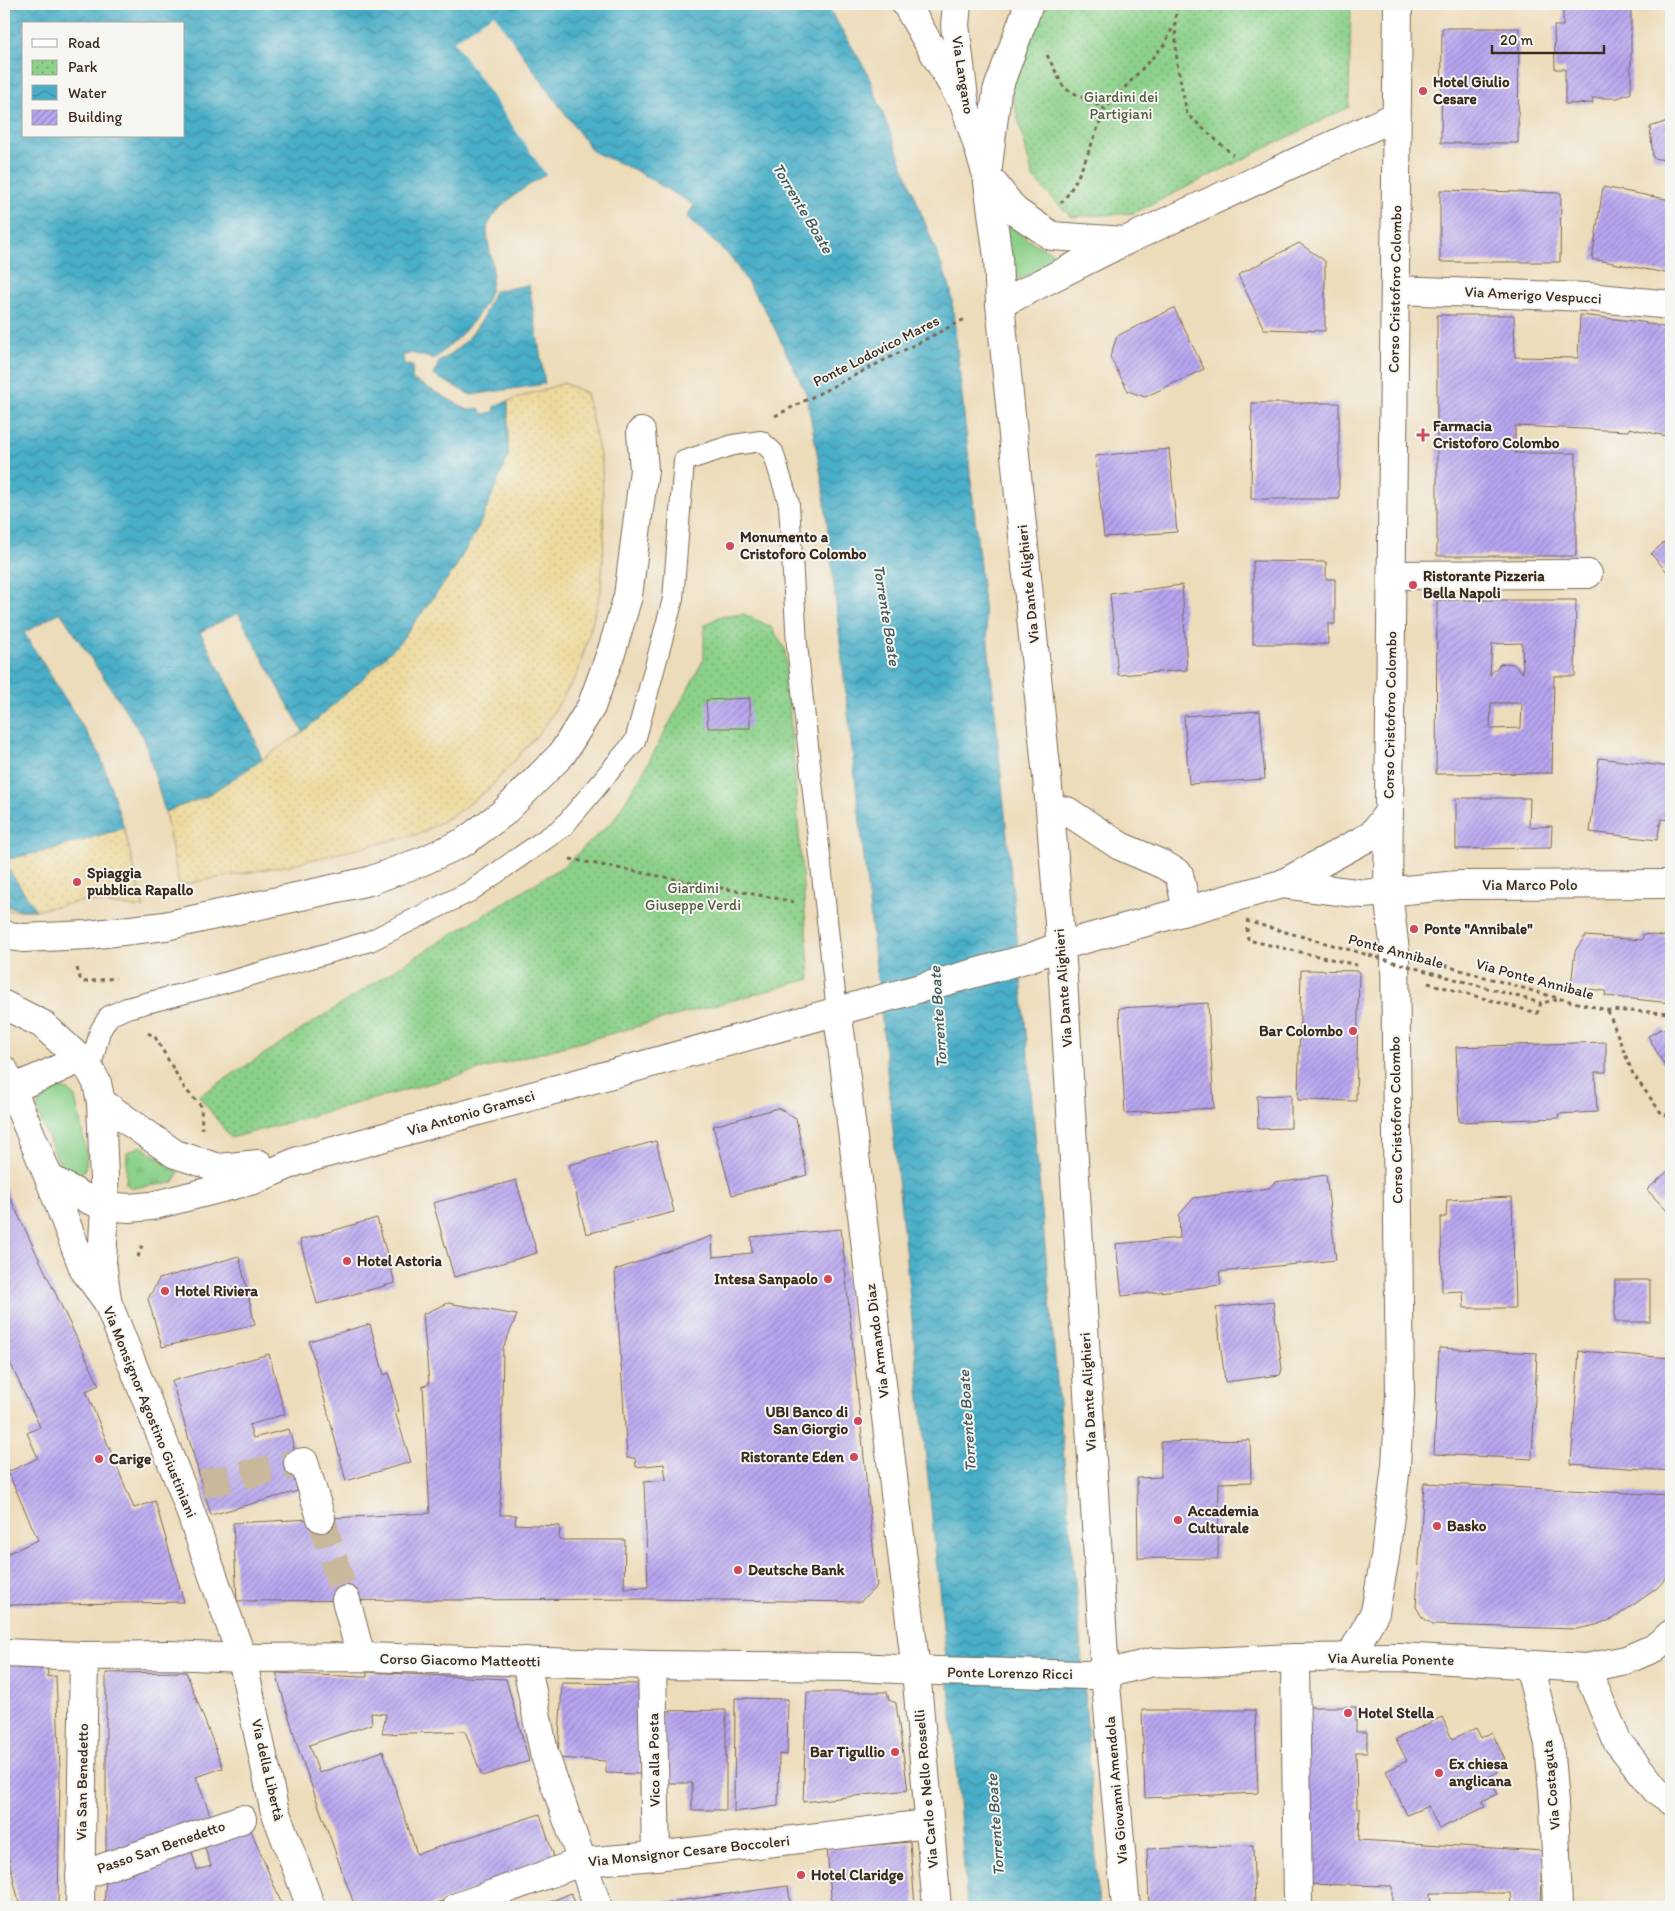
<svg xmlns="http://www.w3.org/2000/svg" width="1675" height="1911" font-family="Itim,sans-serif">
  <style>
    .grass { fill: url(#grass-tufts); stroke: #647e54 }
    .sand { fill: url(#sand-dots); stroke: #94825e }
    .park { fill: url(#park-dots); stroke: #647e54 }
    .garden { fill: #8cd18a; stroke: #647e54 }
    .water { fill: url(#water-waves); stroke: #426c72; fill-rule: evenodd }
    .pier { fill: #eddcba }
    .building { fill: url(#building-hatch); fill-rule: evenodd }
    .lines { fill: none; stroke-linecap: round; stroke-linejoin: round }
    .street-tunnel { stroke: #c9b89b; stroke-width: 28; stroke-dasharray: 28 14; stroke-linecap: butt }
    .lane-casing { stroke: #796855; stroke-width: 22 }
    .street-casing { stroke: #796855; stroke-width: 30 }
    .secondary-casing { stroke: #796855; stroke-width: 30 }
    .primary-casing { stroke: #796855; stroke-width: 30 }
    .path { stroke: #796855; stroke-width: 3; stroke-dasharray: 4 4; stroke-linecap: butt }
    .lane { stroke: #fff; stroke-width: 20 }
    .street { stroke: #fff; stroke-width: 28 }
    .secondary { stroke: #fff; stroke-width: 28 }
    .primary { stroke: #fff; stroke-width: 28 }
    .path-bridge { stroke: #796855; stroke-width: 3; stroke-dasharray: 4 4; stroke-linecap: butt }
    .poi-dot { fill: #d1495b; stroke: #f6f6f2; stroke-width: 2 }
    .labels { text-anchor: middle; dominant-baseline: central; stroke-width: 4; stroke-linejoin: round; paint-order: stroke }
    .street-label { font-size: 15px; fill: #3b2a1e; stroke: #f6f6f2 }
    .poi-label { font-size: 15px; font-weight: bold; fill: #3b2a1e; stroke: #f6f6f2; text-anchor: start }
    .park-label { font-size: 15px; fill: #535c3e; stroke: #f6f6f2 }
    .water-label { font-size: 16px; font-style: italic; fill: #405859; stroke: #f6f6f2 }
  </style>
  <defs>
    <pattern id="grass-tufts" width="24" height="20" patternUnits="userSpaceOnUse" patternTransform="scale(1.25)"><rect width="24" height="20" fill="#8cd18a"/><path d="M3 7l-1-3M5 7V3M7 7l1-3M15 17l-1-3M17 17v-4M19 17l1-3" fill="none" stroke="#74aa70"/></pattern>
    <pattern id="sand-dots" width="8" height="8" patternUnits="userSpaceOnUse" patternTransform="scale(1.25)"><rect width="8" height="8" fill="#eeda9e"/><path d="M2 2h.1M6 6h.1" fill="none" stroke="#cdbb88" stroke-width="1.8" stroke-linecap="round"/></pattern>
    <pattern id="park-dots" width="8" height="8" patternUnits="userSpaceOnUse" patternTransform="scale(1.25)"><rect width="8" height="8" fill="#8cd18a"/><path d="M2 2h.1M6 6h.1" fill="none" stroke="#74aa70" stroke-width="1.8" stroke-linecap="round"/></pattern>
    <pattern id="water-waves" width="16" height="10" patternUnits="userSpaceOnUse" patternTransform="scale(1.25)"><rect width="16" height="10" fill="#48aec7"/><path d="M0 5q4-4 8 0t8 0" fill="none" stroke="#3d8ea1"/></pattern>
    <pattern id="building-hatch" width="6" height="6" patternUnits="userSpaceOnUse" patternTransform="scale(1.25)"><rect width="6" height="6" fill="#b7a5f0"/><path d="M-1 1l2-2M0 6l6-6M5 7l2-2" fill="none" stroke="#9687c2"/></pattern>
  </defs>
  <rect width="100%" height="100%" fill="#f6f6f2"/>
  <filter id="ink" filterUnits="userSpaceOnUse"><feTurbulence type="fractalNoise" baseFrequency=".02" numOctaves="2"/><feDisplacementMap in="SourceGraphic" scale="10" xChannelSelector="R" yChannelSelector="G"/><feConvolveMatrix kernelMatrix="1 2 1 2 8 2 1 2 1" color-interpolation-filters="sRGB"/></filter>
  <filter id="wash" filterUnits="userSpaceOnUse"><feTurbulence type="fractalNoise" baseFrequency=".0096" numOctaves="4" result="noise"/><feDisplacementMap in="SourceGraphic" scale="20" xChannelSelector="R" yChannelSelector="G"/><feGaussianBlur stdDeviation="1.12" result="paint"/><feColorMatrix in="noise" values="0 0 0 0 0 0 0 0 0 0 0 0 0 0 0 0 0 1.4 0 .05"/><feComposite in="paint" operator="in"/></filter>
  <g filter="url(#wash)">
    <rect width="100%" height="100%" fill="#eddcba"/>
    <path class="grass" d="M141 1146 178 1172V1175L173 1183 131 1188 126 1184 127 1152Z"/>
    <g class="sand">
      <path d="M564 383 586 393 602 464 604 540 601 591 578 673 545 726 490 788 455 814 419 834 289 865 179 885 165 812 205 797 303 732 359 682 399 643 454 570 479 526 508 457V401Z"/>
      <path d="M124 828 144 908 84 901 36 910 4 911V905L17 909 36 910 4 863V860L54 849Z"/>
    </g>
    <g class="park">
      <path d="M1048 4H1351L1349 107 1134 213 1071 217 1033 178 1005 67Z"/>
      <path d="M744 614 771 627 785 649 810 979 231 1138 199 1096 399 967 565 865 614 820 647 765 704 659V625L719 617Z"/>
    </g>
    <g class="garden">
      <path d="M1002 219 1025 238 1062 258 1013 282Z"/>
      <path d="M54 1087 69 1090 75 1097 87 1156 85 1170 75 1178 62 1170 37 1111 38 1100 44 1092Z"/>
    </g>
    <g class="water">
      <path d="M4 4H826L866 70 951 290 991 671 1023 998 1085 1695 1099 1907H967L954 1737 883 1031 823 486 806 393 767 313 731 257 687 217 694 205 633 169 593 152 496 18 457 41 547 173C526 188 500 201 488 225 485 232 491 254 492 263 498 305 463 334 434 359L411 353 403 356 404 364 413 366 412 379 468 410 479 408 483 414 494 412 495 406 508 401V457L479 526 454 570 399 643 359 682 303 732 238 613 200 632 252 732 262 760 205 797 165 812 144 738 60 612 24 633 100 754 124 828 54 849 4 860ZM24 24H184V136H24Z"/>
      <path d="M529 285 545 384 471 395 433 375 439 362 451 354 467 340 482 320 494 291Z"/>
      <path d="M4 863 36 910 17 909 4 905Z"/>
    </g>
    <path class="pier" d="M494 14 581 141 495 21 460 42 549 171 547 176 454 41Z"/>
    <g id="blocks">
      <g class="building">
        <path d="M1563 4H1631V93L1618 98H1592L1593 103 1565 104V69H1555L1554 26H1563Z"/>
        <path d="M1671 19V32L1665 28Z"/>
        <path d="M1442 28H1519L1518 143H1441Z"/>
        <path d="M1671 120V161L1653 158 1650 127Z"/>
        <path d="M1603 187 1671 200V274L1592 259Z"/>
        <path d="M1440 190 1561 193 1560 262H1440Z"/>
        <path d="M1299 243 1325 261V331L1264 329 1238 275Z"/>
        <path d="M1174 308 1204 369 1145 397 1128 391 1110 357 1117 336Z"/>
        <path d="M1437 315H1514L1515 357 1578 358 1580 315 1642 322 1671 329V437L1629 428V431L1515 426V453H1576V556H1437Z"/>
        <path d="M1252 403H1339V499H1251Z"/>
        <path d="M1169 449 1177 532 1104 537 1095 456Z"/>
        <path d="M1671 536V576L1651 554Z"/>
        <path d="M1253 561 1326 562V579H1335V624H1328V644H1253Z"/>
        <path d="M1182 585 1187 670 1118 675 1110 594Z"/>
        <path d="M1437 600H1576L1575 676H1554L1552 773 1436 774ZM1522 643 1523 673 1513 664 1507 663 1500 664 1490 675 1492 644ZM1491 703H1522L1521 728 1490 729Z"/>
        <path d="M750 698V728H708L706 700Z"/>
        <path d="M1260 711 1265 779 1189 784 1184 716Z"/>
        <path d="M1599 758 1671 767V820L1661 819 1657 840 1590 832Z"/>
        <path d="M1456 798H1530L1529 827 1552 826 1551 848 1456 849Z"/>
        <path d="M1643 934 1671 937V1003L1605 996 1606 991 1571 987 1575 951 1585 936 1642 940Z"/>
        <path d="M1301 970 1359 971 1356 1101 1298 1100Z"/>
        <path d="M1208 1003 1214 1108 1125 1113 1119 1008Z"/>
        <path d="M1663 1028 1670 1041H1671V1077L1648 1036Z"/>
        <path d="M1606 1042V1072H1595L1597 1112 1558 1114 1559 1118 1459 1122 1456 1047Z"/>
        <path d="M1291 1095V1128L1258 1129 1257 1096Z"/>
        <path d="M778 1108 796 1118 807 1175 732 1195 713 1126Z"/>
        <path d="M656 1141 674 1212 586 1234 569 1165Z"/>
        <path d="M1671 1168V1215L1647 1190Z"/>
        <path d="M1326 1175 1336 1260 1219 1272 1221 1285 1122 1296 1116 1244 1180 1238 1179 1215 1194 1198 1269 1188 1275 1182Z"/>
        <path d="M516 1180 537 1253 454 1277 433 1203Z"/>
        <path d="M4 1185 99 1385 86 1391 134 1508 155 1501 184 1602 4 1605V1555L38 1540 8 1472 38 1458 27 1433 40 1427 4 1350Z"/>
        <path d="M1512 1197 1515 1308H1464L1463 1291 1442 1292 1441 1217H1446L1447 1200Z"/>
        <path d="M377 1218 395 1283 317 1304 300 1240Z"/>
        <path d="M841 1229 877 1586 860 1602 648 1599 237 1601 233 1523 430 1513 423 1386 429 1384 423 1314 448 1303 517 1315 503 1348 500 1515H516L515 1524 560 1526 559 1540H625L624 1588 648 1587 644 1482 666 1480 664 1464 636 1467 635 1458H627L615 1270 712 1236 713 1257 752 1253 751 1237Z"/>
        <path d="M239 1256 255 1325 162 1347 148 1299 159 1279Z"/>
        <rect x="1615" y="1280" width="35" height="42"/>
        <path d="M1273 1301 1282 1369 1280 1375 1225 1382 1216 1308Z"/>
        <path d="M370 1324 384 1375 389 1373 399 1411 395 1412 411 1462 346 1481 309 1341Z"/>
        <path d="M1439 1348 1537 1353 1532 1459 1434 1454Z"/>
        <path d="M1579 1351 1671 1358V1471L1571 1464Z"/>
        <path d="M269 1354 285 1414 249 1425 253 1438 289 1429 305 1489 211 1515 172 1381Z"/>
        <path d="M1250 1440 1251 1482 1219 1483 1218 1559 1138 1558 1137 1478 1161 1477V1442Z"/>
        <path d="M1424 1483 1671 1495V1550L1668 1576 1656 1589 1613 1619 1596 1625 1577 1629 1433 1625 1422 1617 1416 1607Z"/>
        <path d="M4 1659H47L48 1677 56 1676 60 1769 58 1907H20L4 1838Z"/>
        <path d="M186 1672 223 1768 196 1777 212 1820 106 1857V1673Z"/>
        <path d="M367 1672 506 1679 529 1761 482 1776 465 1731 382 1734 386 1714 371 1713 372 1724 309 1745 319 1773 383 1751 417 1854 540 1814 555 1860 426 1907H355L299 1751 276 1673 362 1677H367Z"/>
        <path d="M562 1683 641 1684 640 1774 606 1773V1761L558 1758Z"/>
        <path d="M807 1692H887L889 1700 896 1703 908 1790 803 1802Z"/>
        <path d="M735 1698 788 1699 787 1755 779 1754 778 1806 734 1812Z"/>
        <path d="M1304 1707H1356V1732H1367V1752H1356L1357 1809H1360L1359 1840 1543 1851 1541 1907H1512L1511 1893H1430L1431 1907H1392V1886L1302 1884Z"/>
        <path d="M726 1710V1810H692V1783H661V1711Z"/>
        <path d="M1142 1710H1255L1258 1793 1145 1798Z"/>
        <path d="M1442 1717 1452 1739 1476 1728 1481 1738 1492 1732 1505 1760 1495 1765 1498 1772 1489 1777 1498 1794 1482 1801 1485 1807 1439 1829 1428 1806 1407 1815 1386 1771 1407 1761 1396 1739Z"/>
        <path d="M250 1828 283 1907H104L106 1877 191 1849 197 1870 211 1866 204 1845Z"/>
        <path d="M910 1842 915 1907H832L827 1849Z"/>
        <path d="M1253 1845 1255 1907H1149L1147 1849Z"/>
        <path d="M788 1886 791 1907H639V1906Z"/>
        <path d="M571 1893 577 1907H538Z"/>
      </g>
    </g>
  </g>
  <g filter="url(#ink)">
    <use href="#blocks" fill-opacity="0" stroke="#796855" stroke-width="1"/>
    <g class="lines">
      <g class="street-tunnel">
        <path d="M202 1484 298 1463"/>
        <path d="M321 1518 346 1600"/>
      </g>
      <g class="lane-casing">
        <path id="lane" d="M90 1070 100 1031 109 1016 127 1008 224 983 370 941 469 892 563 827 635 741 673 599 684 461 733 445 761 441 773 452 789 504 797 645 837 1012"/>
      </g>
      <g class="street-casing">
        <g id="street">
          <path d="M906 4 959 96"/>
          <path d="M957 4 955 25 965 106 987 175 998 258 1000 304 1050 808 1062 962 1105 1674"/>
          <path d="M1029 4 997 91 987 175 1015 211 1052 236 1124 241"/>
          <path d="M1395 290 1588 297 1671 305"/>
          <path d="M1000 304 1125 241 1396 116"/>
          <path d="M1392 575 1588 574"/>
          <path d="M1050 808 1067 811 1120 846 1164 865 1179 874 1187 910"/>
          <path d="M1282 884 1364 894 1458 885 1671 884"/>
          <path d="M4 935 23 938 88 935 165 926 369 881 423 861 464 842 503 813 562 754 591 707 612 650 628 596 644 470 641 432"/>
          <path d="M4 1005 42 1024 80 1059"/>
          <path d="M837 1012 842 1045 916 1671"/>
          <path d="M4 1070 49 1178 84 1270 107 1301 182 1488 242 1658"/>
          <path d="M11 1088C35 1081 57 1069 80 1059L90 1070 97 1083 101 1102 105 1206 102 1262 107 1299"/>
          <path d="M101 1102 175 1154 219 1168 259 1164"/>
          <path d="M49 1178 89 1200 105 1206 129 1208 151 1206 254 1180 298 1161 1029 958 1060 946 1282 884 1372 835 1388 813"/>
          <path d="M298 1463 304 1462 321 1518"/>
          <path d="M346 1600 361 1657"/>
          <path d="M1295 1658 1298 1907"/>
          <path d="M526 1661 544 1753 598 1907"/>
          <path d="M652 1665 656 1856"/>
          <path d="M1529 1665 1549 1744 1554 1803 1558 1907"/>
          <path d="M1586 1668 1617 1741 1656 1790 1671 1800"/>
          <path d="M80 1876 242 1819"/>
          <path d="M80 1907 84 1656"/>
          <path d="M457 1907 581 1862 656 1856 928 1824"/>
        </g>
      </g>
      <g class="secondary-casing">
        <g id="secondary">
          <path d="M1350 1657 1375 1612 1385 1557 1396 1466 1400 1396 1395 951 1388 893 1398 4"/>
          <path d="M916 1671 937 1907"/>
          <path d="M1105 1674 1126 1907"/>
        </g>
      </g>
      <g class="primary-casing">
        <g id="primary">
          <path d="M4 1653 84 1656 169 1655 242 1658 361 1657 652 1665 856 1667 938 1671 1087 1675 1105 1674 1153 1662 1182 1663 1295 1658 1398 1657 1586 1668 1626 1660 1654 1648 1671 1634"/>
          <path d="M242 1658 274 1808 311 1907"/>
        </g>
      </g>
      <g class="path">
        <path d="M1175 23 1177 63 1187 114 1233 155"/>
        <path d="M1047 55 1064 88 1105 109 1164 45 1175 23 1177 4"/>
        <path d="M1061 203C1080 182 1094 136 1105 109"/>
        <path d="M775 416 967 318"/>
        <path d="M570 859 795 902"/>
        <path d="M1247 928 1248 940 1361 966"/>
        <path d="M1429 961 1561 999 1607 1010 1671 1013"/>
        <path d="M77 968 80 978 84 982 116 978"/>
        <path d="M1428 983 1537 1013 1541 1003 1561 999"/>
        <path d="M1608 1011 1633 1074 1662 1114 1671 1116"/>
        <path d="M148 1033 155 1037 185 1089 201 1106 202 1129"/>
        <path d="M138 1257 143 1242"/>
      </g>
      <use href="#lane" class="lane"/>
      <use href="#street" class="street"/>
      <use href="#secondary" class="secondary"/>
      <use href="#primary" class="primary"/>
      <path class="path-bridge" d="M1246 921 1541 1003"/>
    </g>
  </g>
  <g class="poi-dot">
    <circle cx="1423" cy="91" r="5"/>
    <path d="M1420.5 427.5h5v5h5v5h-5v5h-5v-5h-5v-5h5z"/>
    <circle cx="730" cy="546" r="5"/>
    <circle cx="1413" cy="585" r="5"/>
    <circle cx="77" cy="882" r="5"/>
    <circle cx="1414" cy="929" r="5"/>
    <circle cx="1353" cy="1031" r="5"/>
    <circle cx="347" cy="1261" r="5"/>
    <circle cx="828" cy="1279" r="5"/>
    <circle cx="165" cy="1291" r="5"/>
    <circle cx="858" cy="1421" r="5"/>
    <circle cx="854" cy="1457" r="5"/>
    <circle cx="99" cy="1459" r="5"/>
    <circle cx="1178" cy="1520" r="5"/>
    <circle cx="1437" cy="1526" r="5"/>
    <circle cx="738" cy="1570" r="5"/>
    <circle cx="1348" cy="1713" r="5"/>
    <circle cx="895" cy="1752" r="5"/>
    <circle cx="1439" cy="1773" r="5"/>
    <circle cx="801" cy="1875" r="5"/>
  </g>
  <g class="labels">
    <g class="street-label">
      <text transform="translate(963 75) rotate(81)">Via Langano</text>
      <text transform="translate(1395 289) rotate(-89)">Corso Cristoforo Colombo</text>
      <text transform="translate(1533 295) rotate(3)">Via Amerigo Vespucci</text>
      <text transform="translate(876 351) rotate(-27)">Ponte Lodovico Mares</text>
      <text transform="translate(1028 584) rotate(-96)">Via Dante Alighieri</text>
      <text transform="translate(1390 715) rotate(-89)">Corso Cristoforo Colombo</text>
      <text x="1530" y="885">Via Marco Polo</text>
      <text transform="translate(1396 951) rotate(15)">Ponte Annibale</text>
      <text transform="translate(1535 979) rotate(15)">Via Ponte Annibale</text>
      <text transform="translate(1063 988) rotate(-94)">Via Dante Alighieri</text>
      <text transform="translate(471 1113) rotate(-16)">Via Antonio Gramsci</text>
      <text transform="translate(1396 1120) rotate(-91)">Corso Cristoforo Colombo</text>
      <text transform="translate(877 1341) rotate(-97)">Via Armando Diaz</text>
      <text transform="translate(1088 1392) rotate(-93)">Via Dante Alighieri</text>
      <text transform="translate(150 1412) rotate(68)">Via Monsignor Agostino Giustiniani</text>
      <text transform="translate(1391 1659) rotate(1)">Via Aurelia Ponente</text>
      <text transform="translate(460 1660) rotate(1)">Corso Giacomo Matteotti</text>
      <text transform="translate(1010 1673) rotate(1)">Ponte Lorenzo Ricci</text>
      <text transform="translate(654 1760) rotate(-91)">Vico alla Posta</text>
      <text transform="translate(268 1770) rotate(77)">Via della Libertà</text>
      <text transform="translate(82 1782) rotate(-89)">Via San Benedetto</text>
      <text transform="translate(1551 1785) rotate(-95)">Via Costaguta</text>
      <text transform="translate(926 1789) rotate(-95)">Via Carlo e Nello Rosselli</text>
      <text transform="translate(1116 1790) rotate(-95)">Via Giovanni Amendola</text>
      <text transform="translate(161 1847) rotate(-19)">Passo San Benedetto</text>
      <text transform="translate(689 1851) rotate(-6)">Via Monsignor Cesare Boccoleri</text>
    </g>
    <g class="poi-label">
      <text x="1433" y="82">Hotel Giulio<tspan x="1433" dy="17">Cesare</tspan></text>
      <text x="1433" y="426">Farmacia<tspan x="1433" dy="17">Cristoforo Colombo</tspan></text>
      <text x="740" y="537">Monumento a<tspan x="740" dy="17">Cristoforo Colombo</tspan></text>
      <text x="1423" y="576">Ristorante Pizzeria<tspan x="1423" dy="17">Bella Napoli</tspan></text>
      <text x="87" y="873">Spiaggia<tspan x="87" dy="17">pubblica Rapallo</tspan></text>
      <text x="1424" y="929">Ponte "Annibale"</text>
      <text x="1343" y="1031" text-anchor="end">Bar Colombo</text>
      <text x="357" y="1261">Hotel Astoria</text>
      <text x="818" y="1279" text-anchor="end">Intesa Sanpaolo</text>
      <text x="175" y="1291">Hotel Riviera</text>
      <text x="848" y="1412" text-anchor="end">UBI Banco di<tspan x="848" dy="17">San Giorgio</tspan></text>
      <text x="844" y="1457" text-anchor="end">Ristorante Eden</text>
      <text x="109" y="1459">Carige</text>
      <text x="1188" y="1511">Accademia<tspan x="1188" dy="17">Culturale</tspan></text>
      <text x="1447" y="1526">Basko</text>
      <text x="748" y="1570">Deutsche Bank</text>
      <text x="1358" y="1713">Hotel Stella</text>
      <text x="885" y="1752" text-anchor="end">Bar Tigullio</text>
      <text x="1449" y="1764">Ex chiesa<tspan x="1449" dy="17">anglicana</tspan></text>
      <text x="811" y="1875">Hotel Claridge</text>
    </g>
    <g class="park-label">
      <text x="1121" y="97">Giardini dei<tspan x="1121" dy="17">Partigiani</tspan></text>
      <text x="693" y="888">Giardini<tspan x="693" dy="17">Giuseppe Verdi</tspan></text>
    </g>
    <g class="water-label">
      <text transform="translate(803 208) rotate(59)">Torrente Boate</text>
      <text transform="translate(887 615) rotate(81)">Torrente Boate</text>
      <text transform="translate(938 1017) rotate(-94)">Torrente Boate</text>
      <text transform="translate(967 1421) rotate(-94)">Torrente Boate</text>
      <text transform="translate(995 1825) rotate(-94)">Torrente Boate</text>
    </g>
  </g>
  <rect width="1675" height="1911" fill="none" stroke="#f6f6f2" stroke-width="20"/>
  <rect x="22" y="22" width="162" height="115" fill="#f6f6f2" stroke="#aba49d"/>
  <rect x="32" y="39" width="25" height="8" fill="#ffffff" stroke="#aba49d"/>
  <text x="68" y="48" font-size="15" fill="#3b2a1e">Road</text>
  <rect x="32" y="60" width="25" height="15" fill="url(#park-dots)" stroke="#aba49d"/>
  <text x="68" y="72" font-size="15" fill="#3b2a1e">Park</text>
  <rect x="32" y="85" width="25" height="15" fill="url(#water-waves)" stroke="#aba49d"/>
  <text x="68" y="98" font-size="15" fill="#3b2a1e">Water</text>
  <rect x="32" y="110" width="25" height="15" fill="url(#building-hatch)" stroke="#aba49d"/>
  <text x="68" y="122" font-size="15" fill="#3b2a1e">Building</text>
  <path d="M1492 45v8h112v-8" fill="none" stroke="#3b2a1e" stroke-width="2.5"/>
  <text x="1500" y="45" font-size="15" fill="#3b2a1e" stroke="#f6f6f2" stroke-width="4" paint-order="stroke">20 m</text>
</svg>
